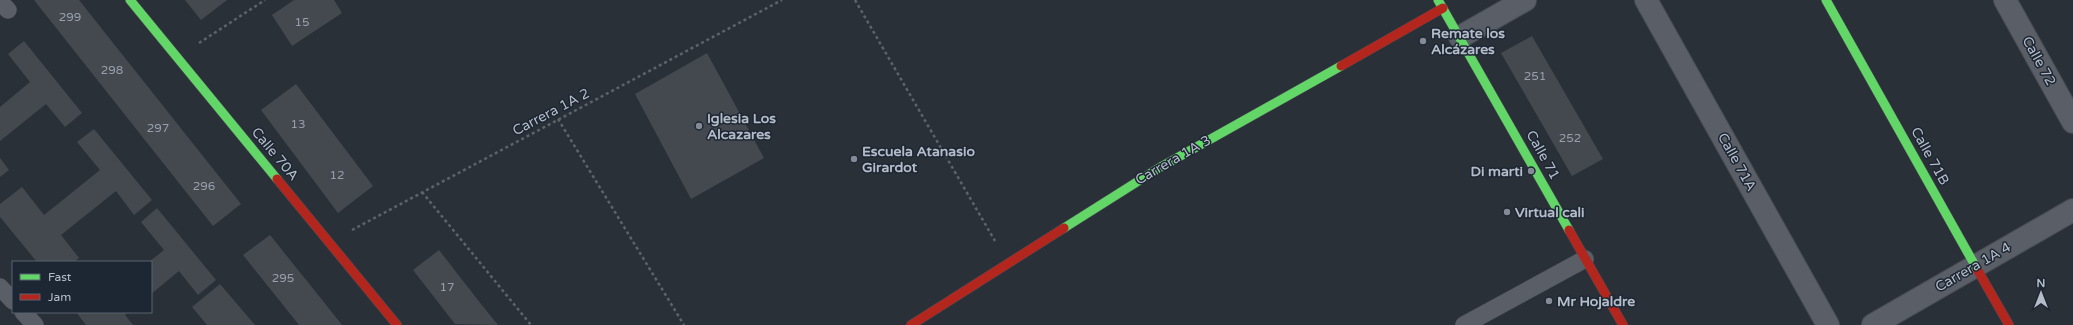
<svg xmlns="http://www.w3.org/2000/svg" width="2073" height="325" font-family="'Varela Round',sans-serif">
  <style>
    .building { fill: #444950 }
    .lines { fill: none; stroke-linecap: round; stroke-linejoin: round }
    .lane-casing { stroke: #484c53; stroke-width: 18 }
    .street-casing { stroke: #484c53; stroke-width: 24 }
    .fast-casing { stroke: #484c53; stroke-width: 10 }
    .jam-casing { stroke: #484c53; stroke-width: 10 }
    .path { stroke: #5d636a; stroke-width: 2.5; stroke-dasharray: 3 3; stroke-linecap: butt }
    .lane { stroke: #5a5e66; stroke-width: 17 }
    .street { stroke: #5a5e66; stroke-width: 22 }
    .fast { stroke: #63d668; stroke-width: 9 }
    .jam { stroke: #b3261e; stroke-width: 9 }
    .poi-dot { fill: #848b96; stroke: #1d2633; stroke-width: 1.5 }
    .labels { text-anchor: middle; dominant-baseline: central; stroke-width: 3; stroke-linejoin: round; paint-order: stroke }
    .number-label { font-size: 12px; fill: #989fab }
    .poi-label { font-size: 14px; font-weight: bold; fill: #b4bcc9; stroke: #1d2633; text-anchor: start }
    .street-label { font-size: 14px; fill: #b4bcc9; stroke: #1d2633 }
  </style>
  <rect width="100%" height="100%" fill="#2a3038"/>
  <g class="building">
    <path d="M34 0H79L241 204 213 226Z"/>
    <path d="M185 0H227L201 20Z"/>
    <path d="M294 0H334L342 13 292 46 272 15Z"/>
    <path d="M1532 36 1603 159 1572 176 1501 53Z"/>
    <path d="M24 41 82 113 65 127 46 104 0 141V107L30 82 8 54Z"/>
    <path d="M707 53 764 158 691 199 635 94Z"/>
    <path d="M296 84 373 186 338 213 261 110Z"/>
    <path d="M94 129 152 200 134 215 116 191 61 235 79 258 74 262H37L0 217V204L22 187 44 215 100 170 77 142Z"/>
    <path d="M0 158 9 170 0 177Z"/>
    <path d="M157 208 216 280 198 295 179 271 151 294V262H149L164 250 141 222Z"/>
    <path d="M270 235 323 301 342 325H299L243 255Z"/>
    <path d="M439 250 481 304 498 325 455 324 413 270Z"/>
    <path d="M220 284 255 325H207L192 307Z"/>
    <path d="M76 312H128L125 315 133 325H86Z"/>
  </g>
  <g class="lines">
    <g class="lane-casing">
      <g id="lane">
        <path d="M0 2 8 10"/>
        <path d="M0 287 13 301"/>
        <path d="M23 312 35 325"/>
        <path d="M1464 325 1585 259"/>
      </g>
    </g>
    <g class="street-casing">
      <g id="street">
        <path d="M1646 0 1828 325"/>
        <path d="M2005 0 2073 122"/>
        <path d="M1460 37 1525 0"/>
        <path d="M1873 325 2073 210"/>
      </g>
    </g>
    <g class="fast-casing">
      <g id="fast">
        <path d="M130 0 277 179"/>
        <path d="M1438 0 1569 230"/>
        <path d="M1826 0 1977 269"/>
        <path d="M1064 228 1159 168 1341 66"/>
      </g>
    </g>
    <g class="jam-casing">
      <g id="jam">
        <path d="M1341 66 1443 8"/>
        <path d="M277 179 397 325"/>
        <path d="M1569 230 1623 325"/>
        <path d="M1977 269 2009 325"/>
        <path d="M911 325 1064 228"/>
      </g>
    </g>
    <g class="path">
      <path d="M855 0 995 241"/>
      <path d="M199 43 265 0"/>
      <path d="M558 119 684 325"/>
      <path d="M422 192 531 325"/>
      <path d="M352 230 782 0"/>
    </g>
    <use href="#lane" class="lane"/>
    <use href="#street" class="street"/>
    <use href="#fast" class="fast"/>
    <use href="#jam" class="jam"/>
  </g>
  <g class="poi-dot">
    <circle cx="1423" cy="41" r="4"/>
    <circle cx="699" cy="126" r="4"/>
    <circle cx="854" cy="159" r="4"/>
    <circle cx="1531" cy="171" r="4"/>
    <circle cx="1507" cy="212" r="4"/>
    <circle cx="1549" cy="301" r="4"/>
  </g>
  <g class="labels">
    <g class="number-label">
      <text x="70" y="17">299</text>
      <text x="302" y="22">15</text>
      <text x="112" y="70">298</text>
      <text x="1535" y="76">251</text>
      <text x="298" y="124">13</text>
      <text x="158" y="128">297</text>
      <text x="1570" y="138">252</text>
      <text x="337" y="175">12</text>
      <text x="204" y="186">296</text>
      <text x="283" y="278">295</text>
      <text x="447" y="287">17</text>
    </g>
    <g class="poi-label">
      <text x="1431" y="33">Remate los<tspan x="1431" dy="16">Alcázares</tspan></text>
      <text x="707" y="118">Iglesia Los<tspan x="707" dy="16">Alcazares</tspan></text>
      <text x="862" y="151">Escuela Atanasio<tspan x="862" dy="16">Girardot</tspan></text>
      <text x="1523" y="171" text-anchor="end">Di marti</text>
      <text x="1515" y="212">Virtual cali</text>
      <text x="1557" y="301">Mr Hojaldre</text>
    </g>
    <g class="street-label">
      <text transform="translate(2039 61) rotate(61)">Calle 72</text>
      <text transform="translate(551 112) rotate(-28)">Carrera 1A 2</text>
      <text transform="translate(275 154) rotate(50)">Calle 70A</text>
      <text transform="translate(1543 155) rotate(61)">Calle 71</text>
      <text transform="translate(1930 156) rotate(61)">Calle 71B</text>
      <text transform="translate(1173 160) rotate(-30)">Carrera 1A 3</text>
      <text transform="translate(1737 162) rotate(61)">Calle 71A</text>
      <text transform="translate(1973 267) rotate(-30)">Carrera 1A 4</text>
    </g>
  </g>
  <rect x="12" y="261" width="140" height="52" fill="#1d2633" stroke="#59626f"/>
  <rect x="20" y="274" width="20" height="6" fill="#63d668" stroke="#59626f"/>
  <text x="48" y="281" font-size="12" fill="#b4bcc9">Fast</text>
  <rect x="20" y="294" width="20" height="6" fill="#b3261e" stroke="#59626f"/>
  <text x="48" y="301" font-size="12" fill="#b4bcc9">Jam</text>
  <g transform="translate(2041 293)" stroke="#1d2633" stroke-width="3" paint-order="stroke">
  <path d="M0-3L7 15L0 10L-7 15Z" fill="#b4bcc9"/>
  <text y="-6" font-size="11" font-weight="bold" text-anchor="middle" fill="#b4bcc9">N</text>
  </g>
</svg>
